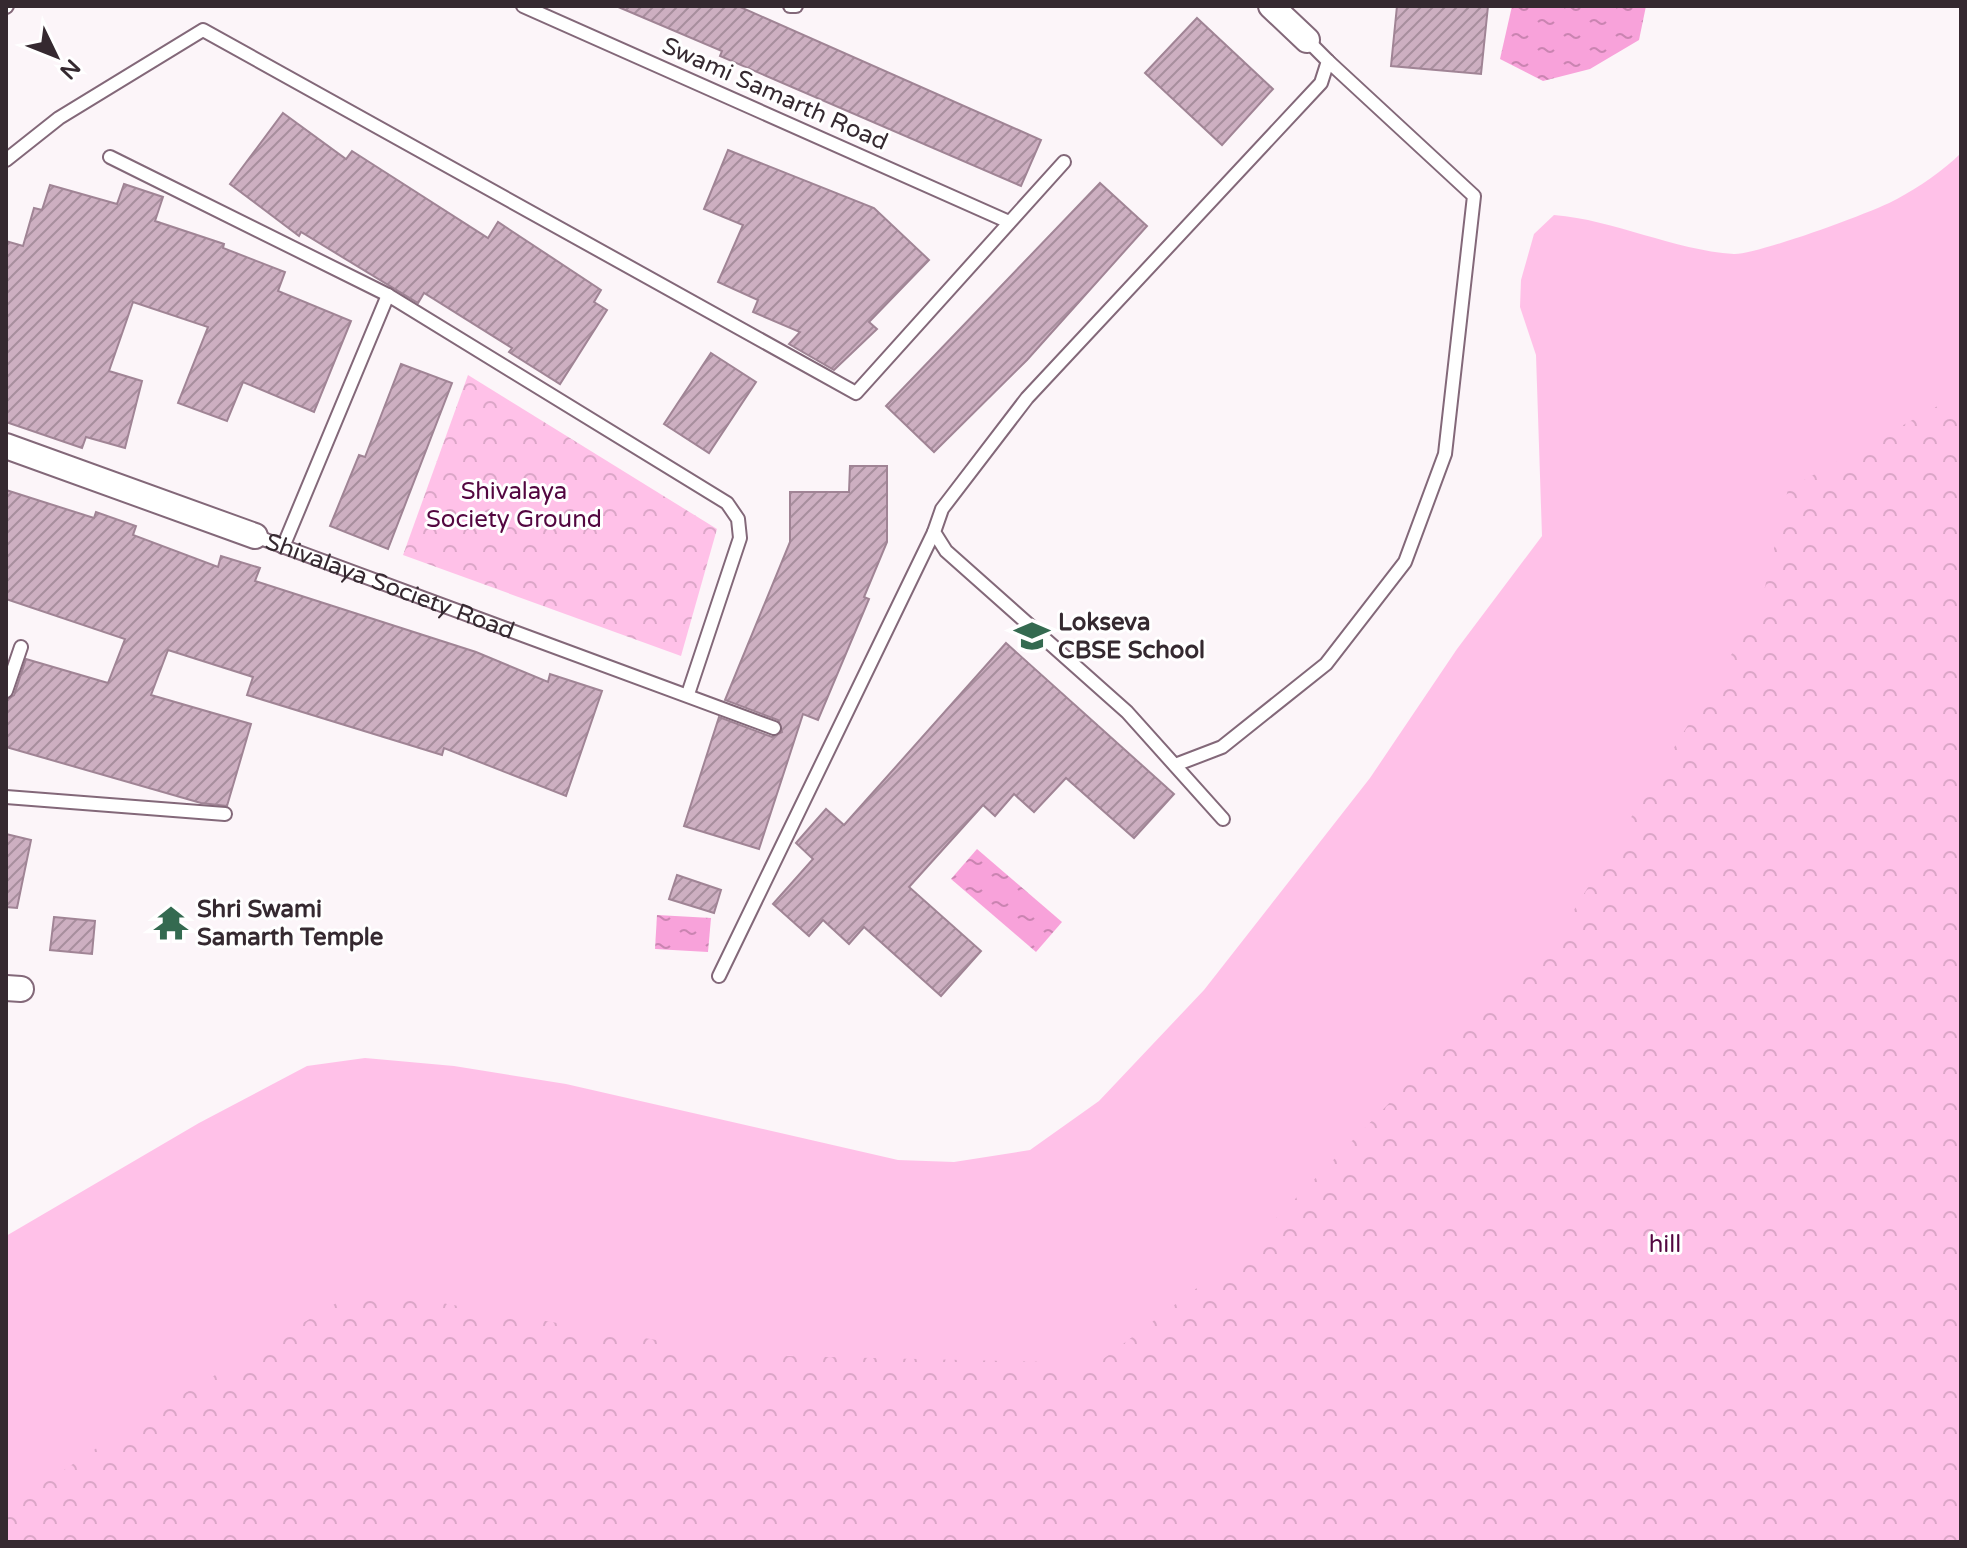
<svg xmlns="http://www.w3.org/2000/svg" width="1967" height="1548" font-family="'Varela Round',sans-serif">
  <style>
    .grass { fill: #ffc1e8 }
    .park { fill: url(#park-crowns) }
    .water { fill: url(#water-ripples) }
    .building { fill: url(#building-hatch); stroke: #a08495; stroke-width: 2 }
    .lines { fill: none; stroke-linecap: round; stroke-linejoin: round }
    .lane-casing { stroke: #836879; stroke-width: 16 }
    .street-casing { stroke: #836879; stroke-width: 28 }
    .lane { stroke: #fff; stroke-width: 12 }
    .street { stroke: #fff; stroke-width: 24 }
    .labels { text-anchor: middle; dominant-baseline: central; stroke-width: 6; stroke-linejoin: round; paint-order: stroke }
    .street-label { font-size: 24px; fill: #352930; stroke: #fff }
    .park-label { font-size: 24px; fill: #530640; stroke: #fff }
    .poi-label { font-size: 24px; font-weight: bold; fill: #352930; stroke: #fff; text-anchor: start }
  </style>
  <defs>
    <pattern id="park-crowns" width="20" height="18" patternUnits="userSpaceOnUse" patternTransform="scale(2)"><rect width="20" height="18" fill="#ffc1e8"/><path d="M2 6a3 3 0 1 1 6 0M12 15a3 3 0 1 1 6 0" fill="none" stroke="#dba6c7"/></pattern>
    <pattern id="water-ripples" width="26" height="14" patternUnits="userSpaceOnUse" patternTransform="scale(2)"><rect width="26" height="14" fill="#f8a2da"/><path d="M2 4q2-2 4 0t4 0M15 11q2-2 4 0t4 0" fill="none" stroke="#ca84b1"/></pattern>
    <pattern id="building-hatch" width="6" height="6" patternUnits="userSpaceOnUse" patternTransform="scale(2)"><rect width="6" height="6" fill="#cdafc1"/><path d="M-1 1l2-2M0 6l6-6M5 7l2-2" fill="none" stroke="#a78e9d"/></pattern>
  </defs>
  <rect width="100%" height="100%" fill="#fcf5f9"/>
  <path class="grass" d="M1961 153V1542H6V1236L199 1123 307 1066 365 1058 454 1066 566 1084 898 1160 954 1162 1030 1150 1099 1101 1204 990 1370 778 1457 649 1542 536 1536 355 1520 307 1521 280 1534 234 1554 215C1615 220 1673 250 1734 254 1756 255 1874 212 1897 199 1919 187 1943 171 1961 153Z"/>
  <g class="park">
    <path d="M468 375 717 529 681 656 403 555Z"/>
    <path d="M1961 393V1542H6V1509L128 1427 360 1289 743 1355 1098 1363 1239 1256 1566 923 1760 608 1788 489Z"/>
  </g>
  <g class="water">
    <path d="M1512 6H1646L1639 40 1590 69 1543 81 1500 59Z"/>
    <path d="M977 849 1062 922 1036 952 951 879Z"/>
    <path d="M657 915 711 918 708 952 655 949Z"/>
  </g>
  <g class="building">
    <path d="M616 6H738L1041 140 1021 186 720 56 722 51Z"/>
    <path d="M1397 6H1488L1481 74 1391 66Z"/>
    <path d="M1197 18 1273 89 1222 145 1145 73Z"/>
    <path d="M283 113 346 159 352 151 488 238 498 222 601 290 594 302 607 310 560 384 509 352 512 348 424 293 418 303 301 232 299 236 230 184Z"/>
    <path d="M728 150 874 208 929 260 869 322 877 329 834 370 789 344 800 332 753 312 758 300 718 282 743 225 704 209Z"/>
    <path d="M1100 183 1147 226 1027 360 934 452 886 406Z"/>
    <path d="M124 184 163 197 155 221 224 244 223 248 285 272 278 291 351 321 314 412 243 382 227 421 178 403 208 327 133 302 109 371 142 381 125 448 86 437 82 448 6 422V241L23 246 34 208 42 210 50 185 117 204Z"/>
    <path d="M711 353 756 382 709 453 664 424Z"/>
    <path d="M401 364 452 383 388 549 330 526 359 455 365 457Z"/>
    <path d="M850 466H887V542L864 597 869 599 818 720 803 714 759 849 684 826 719 717 772 737 782 732 778 720 725 700 790 542V492H849Z"/>
    <path d="M6 490 94 518 96 512 136 526 133 535 218 567 221 556 260 568 255 581 476 652 548 682 550 674 602 691 566 796 444 748 442 755 247 695 253 677 168 650 151 695 251 724 227 806 201 803 6 747V700L14 695 26 659 108 683 125 639 6 599Z"/>
    <path d="M1006 643 1174 794 1134 838 1066 778 1034 812 1014 794 995 816 983 805 909 887 981 951 941 996 864 927 849 944 823 920 809 936 773 904 813 859 796 843 826 809 844 825Z"/>
    <path d="M6 834 31 840 17 908 6 907Z"/>
    <path d="M677 875 721 890 714 913 669 899Z"/>
    <path d="M54 917 95 921 92 954 50 950Z"/>
  </g>
  <g class="lines">
    <g class="lane-casing">
      <g id="lane">
        <path d="M523 6 1009 222"/>
        <path d="M790 6H796"/>
        <path d="M6 7 7 6"/>
        <path d="M110 157 388 295 727 503 738 519 740 538 688 694"/>
        <path d="M6 160 59 118 203 30 856 393 1064 162"/>
        <path id="s1" d="M255 536 774 728"/>
        <path d="M283 547 388 295"/>
        <path d="M6 691 21 647"/>
        <path d="M1175 765 1222 747 1326 664 1405 562 1445 454 1474 196 1328 61"/>
        <path d="M6 797 225 814"/>
        <path d="M1223 819 1127 712 946 551 934 532 942 509 1027 398 1321 83 1328 61 1307 40"/>
        <path d="M719 976 934 532"/>
      </g>
    </g>
    <g class="street-casing">
      <g id="street">
        <path d="M1271 6 1307 40"/>
        <path d="M6 446 255 536"/>
        <path d="M6 988 21 989"/>
      </g>
    </g>
    <use href="#lane" class="lane"/>
    <use href="#street" class="street"/>
  </g>
  <defs>
    <g id="school-bare" transform="scale(2.76)"><path d="M0-5L7-2L0 1L-7-2ZM-4 1L0 2.5L4 1V4Q0 6-4 4Z" fill="#346a50" stroke="#fff" stroke-width="2.5" paint-order="stroke"/></g>
    <g id="temple-bare" transform="scale(2.76)"><path d="M0-6L5-2H3V0L6.5 2.5H4V6H1.5V3h-3V6H-4V2.5H-6.5L-3 0V-2H-5Z" fill="#346a50" stroke="#fff" stroke-width="2.5" paint-order="stroke"/></g>
  </defs>
  <g fill-rule="evenodd">
    <use href="#school-bare" x="1032" y="636"/>
    <use href="#temple-bare" x="171" y="923"/>
  </g>
  <g class="labels">
    <g class="street-label">
      <text transform="translate(775 94) rotate(24)">Swami Samarth Road</text>
      <text stroke="none"><textPath href="#s1" startOffset="144">Shivalaya Society Road</textPath></text>
    </g>
    <g class="park-label">
      <text x="514" y="491">Shivalaya<tspan x="514" dy="28">Society Ground</tspan></text>
      <text x="1665" y="1244">hill</text>
    </g>
    <g class="poi-label">
      <text x="1058" y="622">Lokseva<tspan x="1058" dy="28">CBSE School</tspan></text>
      <text x="197" y="909">Shri Swami<tspan x="197" dy="28">Samarth Temple</tspan></text>
    </g>
  </g>
  <rect width="1967" height="1548" fill="none" stroke="#352930" stroke-width="16"/>
  <g transform="translate(56 56) rotate(133)" stroke="#ffffff" stroke-width="6" paint-order="stroke">
  <path d="M0-6L14 30L0 20L-14 30Z" fill="#352930"/>
  <text y="-12" font-size="22" font-weight="bold" text-anchor="middle" fill="#352930">N</text>
  </g>
</svg>
